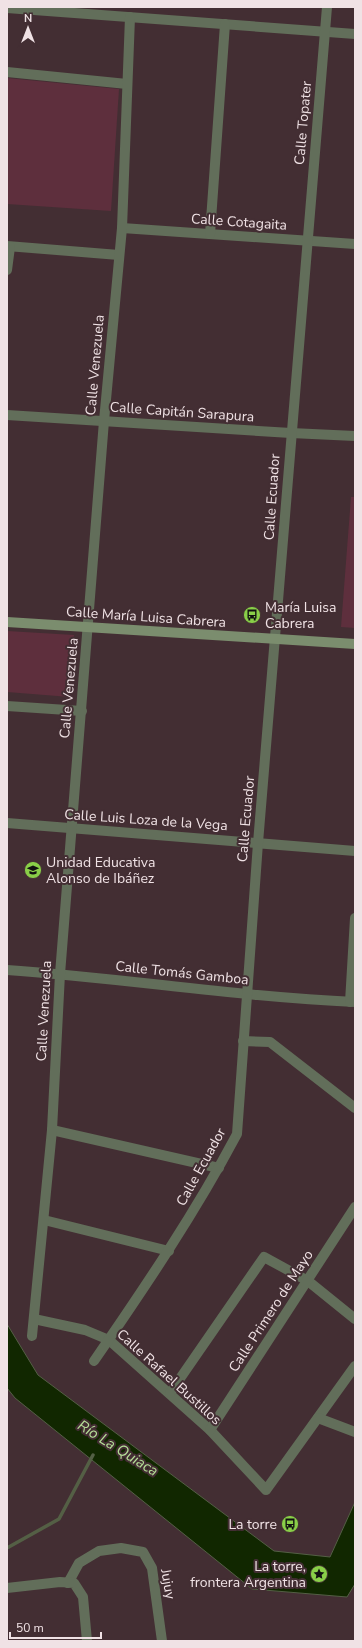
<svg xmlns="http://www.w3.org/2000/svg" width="362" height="1648" font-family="'Nunito Sans',sans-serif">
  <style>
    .green { fill: #5e2f3d }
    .water { fill: #112700; stroke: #545f45 }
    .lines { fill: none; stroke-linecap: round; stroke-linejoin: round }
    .stream { stroke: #545f45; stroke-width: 3.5 }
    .street { stroke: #626e5a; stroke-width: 10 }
    .secondary { stroke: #7b8d6e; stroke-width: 10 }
    .labels { text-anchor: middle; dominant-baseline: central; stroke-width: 4; stroke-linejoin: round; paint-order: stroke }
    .street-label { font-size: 14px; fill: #f0e2e5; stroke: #432e33 }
    .poi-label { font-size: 14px; fill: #f0e2e5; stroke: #432e33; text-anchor: start }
    .water-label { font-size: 15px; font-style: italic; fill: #b5de97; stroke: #432e33 }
  </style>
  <rect width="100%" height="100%" fill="#432e33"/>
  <g class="green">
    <path d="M7 78 119 89 111 211 7 204Z"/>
    <path d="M351 497H355V628L341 627Z"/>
    <path d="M7 631 74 635 70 697 7 692Z"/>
  </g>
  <path class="water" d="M7 1324 38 1375 274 1551 330 1557 355 1502V1584L347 1597 252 1589 15 1398 7 1388Z"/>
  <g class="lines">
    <path class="stream" d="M7 1548 59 1519 93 1455"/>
    <g class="street">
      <path d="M7 8 355 34"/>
      <path d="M7 72 127 84"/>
      <path d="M122 228 355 244"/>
      <path d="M210 234 225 24"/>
      <path d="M7 246 119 255"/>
      <path d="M7 270 10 247"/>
      <path d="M7 415 291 433 355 436"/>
      <path d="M7 706 82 711"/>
      <path d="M7 823 355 851"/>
      <path d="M7 970C123 978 239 997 355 1002"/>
      <path d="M350 1002 355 918"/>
      <path d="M243 1041 270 1042 355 1108"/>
      <path d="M52 1130 219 1168"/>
      <path d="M44 1220 169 1251"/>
      <path d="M34 1319 85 1330 109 1340 210 1430 266 1490 355 1366"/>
      <path d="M32 1336 52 1130 60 974 104 421 122 228 130 17"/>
      <path d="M94 1361C145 1287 195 1213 237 1134L258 843 327 7"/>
      <path d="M170 1393 264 1257 308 1281 355 1319"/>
      <path d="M318 1418 355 1432"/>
      <path d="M210 1430 355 1207"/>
      <path d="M68 1583 79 1563 99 1551 121 1548 143 1552 152 1568 162 1641"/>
      <path d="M7 1588 60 1582 74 1583 83 1597 87 1641"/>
    </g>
    <path class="secondary" d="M7 622 355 644"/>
  </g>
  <defs>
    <g id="bus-disc" transform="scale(0.9)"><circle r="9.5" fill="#89cf48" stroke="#432e33"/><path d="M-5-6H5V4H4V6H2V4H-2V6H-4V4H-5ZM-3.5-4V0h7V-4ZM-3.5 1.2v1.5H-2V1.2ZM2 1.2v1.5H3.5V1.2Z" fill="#111"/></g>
    <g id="school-disc" transform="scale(0.9)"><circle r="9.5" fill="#89cf48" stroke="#432e33"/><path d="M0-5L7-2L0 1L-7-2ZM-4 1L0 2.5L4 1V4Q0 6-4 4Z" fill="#111"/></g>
    <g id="sight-disc" transform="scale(0.9)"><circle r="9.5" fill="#89cf48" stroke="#432e33"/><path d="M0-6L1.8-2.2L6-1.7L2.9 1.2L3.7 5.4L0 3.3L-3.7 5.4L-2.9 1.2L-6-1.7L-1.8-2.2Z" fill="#111"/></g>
  </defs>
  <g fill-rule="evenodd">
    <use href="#bus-disc" x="252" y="615"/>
    <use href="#school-disc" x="33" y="870"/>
    <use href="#bus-disc" x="290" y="1524"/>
    <use href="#sight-disc" x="319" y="1574"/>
  </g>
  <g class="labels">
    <g class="street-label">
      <text transform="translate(303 123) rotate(-85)">Calle Topater</text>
      <text transform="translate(239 222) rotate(4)">Calle Cotagaita</text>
      <text transform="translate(95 365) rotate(-85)">Calle Venezuela</text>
      <text transform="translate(182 412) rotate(4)">Calle Capitán Sarapura</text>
      <text transform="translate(272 497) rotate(-86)">Calle Ecuador</text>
      <text transform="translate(146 617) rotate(4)">Calle María Luisa Cabrera</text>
      <text transform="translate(69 688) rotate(-85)">Calle Venezuela</text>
      <text transform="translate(246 819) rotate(-85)">Calle Ecuador</text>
      <text transform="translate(146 820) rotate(4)">Calle Luis Loza de la Vega</text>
      <text transform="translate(182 973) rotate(6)">Calle Tomás Gamboa</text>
      <text transform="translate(44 1011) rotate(-87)">Calle Venezuela</text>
      <text transform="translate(201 1167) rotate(-61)">Calle Ecuador</text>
      <text transform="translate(271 1311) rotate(-57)">Calle Primero de Mayo</text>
      <text transform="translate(169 1377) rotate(42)">Calle Rafael Bustillos</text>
      <text transform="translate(168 1584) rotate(80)">Jujuy</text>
    </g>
    <g class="poi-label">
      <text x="265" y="607">María Luisa<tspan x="265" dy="16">Cabrera</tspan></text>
      <text x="46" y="862">Unidad Educativa<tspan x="46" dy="16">Alonso de Ibáñez</tspan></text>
      <text x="277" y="1524" text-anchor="end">La torre</text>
      <text x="306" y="1566" text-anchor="end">La torre,<tspan x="306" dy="16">frontera Argentina</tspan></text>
    </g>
    <g class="water-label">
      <text transform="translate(118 1448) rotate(32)">Río La Quiaca</text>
    </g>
  </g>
  <rect width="362" height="1648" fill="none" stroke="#f0e2e5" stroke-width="16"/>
  <g transform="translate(28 28)" stroke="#432e33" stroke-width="3" paint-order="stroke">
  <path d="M0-3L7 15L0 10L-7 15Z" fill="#f0e2e5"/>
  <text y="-6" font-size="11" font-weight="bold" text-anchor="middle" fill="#f0e2e5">N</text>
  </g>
  <path d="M10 1632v6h91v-6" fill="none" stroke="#f0e2e5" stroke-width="2"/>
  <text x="16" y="1632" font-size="12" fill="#f0e2e5" stroke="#432e33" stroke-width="3" paint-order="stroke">50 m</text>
</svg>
